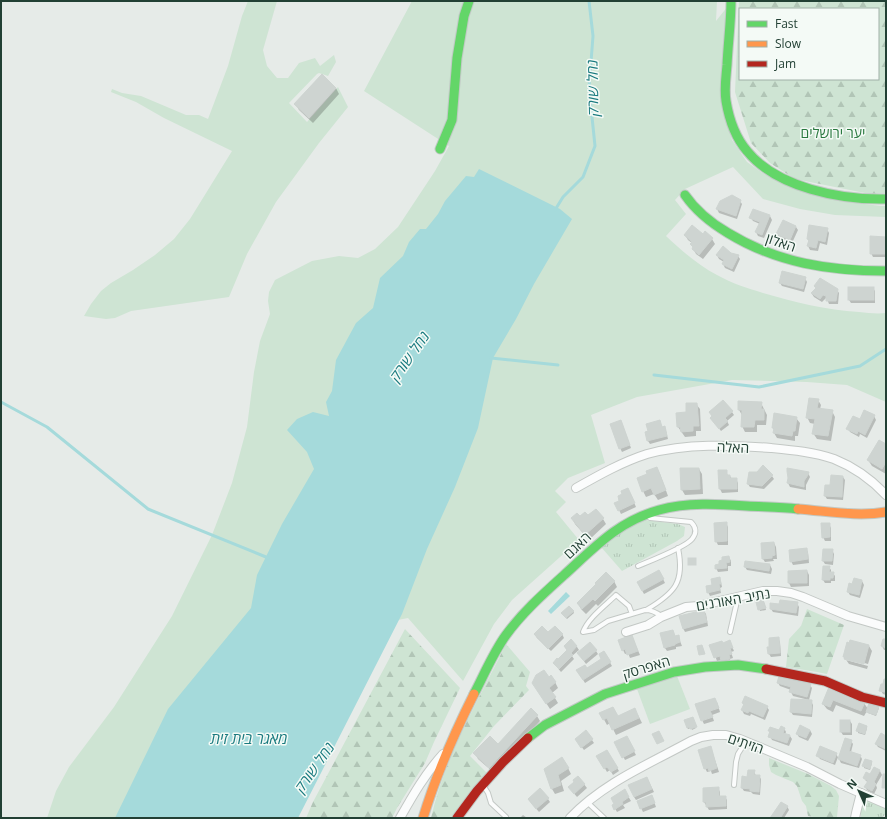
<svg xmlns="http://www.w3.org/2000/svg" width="887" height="819" font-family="'Open Sans',Heebo,sans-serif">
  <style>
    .green { fill: #cee4d3 }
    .forest { fill: url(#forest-firs); fill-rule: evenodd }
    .park { fill: url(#park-tufts) }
    .water { fill: #a5dadb }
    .shadow { fill: #0003 }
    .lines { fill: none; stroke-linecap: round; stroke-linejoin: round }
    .stream { stroke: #a5dadb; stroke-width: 3 }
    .building { fill: #ced4d1; stroke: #ced4d1 }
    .lane-casing { stroke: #c3c8c5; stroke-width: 6 }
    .street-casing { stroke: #c3c8c5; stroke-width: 10 }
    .fast-casing { stroke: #c1c9c5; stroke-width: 11 }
    .slow-casing { stroke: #c1c9c5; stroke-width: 11 }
    .jam-casing { stroke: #c1c9c5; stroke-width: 11 }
    .lane { stroke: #fbfcfc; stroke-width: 4 }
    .street { stroke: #fbfcfc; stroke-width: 8 }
    .fast { stroke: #63d668; stroke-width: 9 }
    .slow { stroke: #ff974d; stroke-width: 9 }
    .jam { stroke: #b3261e; stroke-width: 9 }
    .labels { text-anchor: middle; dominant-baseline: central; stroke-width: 3; stroke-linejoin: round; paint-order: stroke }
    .park-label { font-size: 14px; fill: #2a793f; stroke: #f4faf6 }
    .street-label { font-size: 14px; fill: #224034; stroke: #f4faf6 }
    .water-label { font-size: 15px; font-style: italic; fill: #197a7f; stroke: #f4faf6 }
  </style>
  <defs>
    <pattern id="forest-firs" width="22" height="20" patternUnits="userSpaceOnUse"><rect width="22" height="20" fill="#cee4d3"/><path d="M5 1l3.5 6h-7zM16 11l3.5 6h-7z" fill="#b1c5b6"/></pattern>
    <pattern id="park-tufts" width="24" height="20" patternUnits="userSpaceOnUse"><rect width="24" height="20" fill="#cee4d3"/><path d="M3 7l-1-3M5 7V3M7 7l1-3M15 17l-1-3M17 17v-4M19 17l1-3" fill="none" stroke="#b1c5b6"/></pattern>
  </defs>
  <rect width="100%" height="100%" fill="#e6ebe8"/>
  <g class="green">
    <path d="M248 1H277L263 50 267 66 277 78H288L299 63 315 58 320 66 334 55 336 62 328 76 319 73 317 74 289 103 307 122 338 87 348 107 319 143 276 202 247 254 229 297 131 311 115 318 106 319 84 316 91 304 101 291 111 283 133 270 155 255 174 239 190 219 232 151 164 118 136 102 111 92 112 89 122 93 141 96 186 115H199L208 119 228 66 242 16Z"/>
    <path d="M412 1H717L716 21 728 6 722 106 732 140 747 162 764 174 801 191 839 201 881 206H886V217L835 215 800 209 763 199 733 167 685 189 675 200 686 214 666 236C682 251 698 265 717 275 731 283 747 288 763 293 794 302 826 310 859 312 868 313 877 314 886 313V402L847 385 807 382 732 380 637 397 591 415 605 463 568 478 555 491 566 502 556 512 579 540 512 600 494 624 463 681 408 618 296 640 180 818H47L56 791 69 767 114 707 172 616 212 535 232 483 247 427 254 372 260 341 270 314 268 301 269 292 275 280 312 261 339 256 358 258 375 249 398 227 435 171 449 146 364 91Z"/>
    <path d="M677 676 690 709 650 724 637 689Z"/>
  </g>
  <g class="forest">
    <path d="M739 1H886V193L870 194 795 179 770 163 751 143 735 92ZM740 9H878V79H740Z"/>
    <path d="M807 609 844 625 827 674 817 672 786 667 789 639 801 626Z"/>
    <path d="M405 629 460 688 434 742 425 763 397 808 392 818H306L313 802Z"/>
    <path d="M506 644 530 672 526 686 529 690 494 726 470 756 488 774 465 799 451 818H431C445 756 478 701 506 644Z"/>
    <path d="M769 758 808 774 831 786 836 790 839 796 837 817 836 818H819L808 816 806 806 802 801 797 786 793 782 776 775 771 772 769 765Z"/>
  </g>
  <g class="park">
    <path d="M645 520 678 524 685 527 684 536 677 541 622 571 601 547C615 536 628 525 645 520Z"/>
    <path d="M872 798 886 801V813L882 818H861C860 804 860 804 872 798Z"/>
  </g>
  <g class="water">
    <path d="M479 169 560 209 572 219 534 284 516 319 493 358 478 428 455 487 427 549 402 614 298 818H115L168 709 251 608 257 575 282 524 314 469 307 452 287 430 297 419 313 412 329 416 326 402 332 391 336 360 356 323 373 308 380 278 403 256 409 242 420 229H426L438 214 445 201 466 176 474 177Z"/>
    <path d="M566 592 570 596 551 614 548 611Z"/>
  </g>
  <g class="shadow">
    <path d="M336 88 339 94 313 123 299 110 296 105Z"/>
    <path d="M740 201 742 204 737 219 719 213 717 209Z"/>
    <path d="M754 210 770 216 772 220 764 238 758 236 756 232 760 224 753 221 751 218Z"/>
    <path d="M783 222 796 227 798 230 792 243 779 237 777 234Z"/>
    <path d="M827 229 829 233 827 245 820 243 818 251 810 250 808 246 809 242 808 239Z"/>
    <path d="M685 235H703L712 239 715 244 703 259 696 254 691 244 692 243 688 240Z"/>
    <path d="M886 238V257H873L871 253Z"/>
    <path d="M730 254 738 256 740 259 734 272 725 268 723 264 724 262 719 259 717 255Z"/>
    <path d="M805 278 807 282 804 292 782 286 780 283Z"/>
    <path d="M873 288 875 291V303H851L849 300Z"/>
    <path d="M837 290 839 293 838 304H829L827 299 826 298 822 302 814 297 812 294Z"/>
    <path d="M818 400 821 405 820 409 832 411 835 417 831 441 817 439 813 433 815 424 810 423 807 417Z"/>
    <path d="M761 403 767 415 766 425H757V432H745L742 426V415L739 410Z"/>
    <path d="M696 404 700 409 701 431H696V436L685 437 678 427 688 413Z"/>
    <path d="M732 412 734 415 727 421 729 425 721 431 711 418Z"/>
    <path d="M874 416 876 420 867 438 860 434 859 437 850 432 848 428Z"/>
    <path d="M796 418 800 423 798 436H795V441L777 438 774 433 775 431 773 428Z"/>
    <path d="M621 421 631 448 622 452 620 448Z"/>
    <path d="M659 421 662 428 664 427 666 431 668 439 650 444 648 441 646 433Z"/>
    <path d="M886 446V474L872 466 868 460Z"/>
    <path d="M657 468 660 474 668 496 658 500 654 494 646 497 643 491Z"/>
    <path d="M699 469 702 474 703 494 685 495 682 490Z"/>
    <path d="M719 471H726L728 476H730L732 479H736L738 483V492L722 493 720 489Z"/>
    <path d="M757 473 772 476 774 479 764 489 750 487 748 484Z"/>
    <path d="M808 473 810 477 806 485V490L790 487 788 483 789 478Z"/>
    <path d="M843 477 845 480 843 500 827 499 825 496 831 486Z"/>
    <path d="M630 493 636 507 621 514 619 510 621 501 624 495Z"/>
    <path d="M596 510 603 519 606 524 589 540 575 524 572 518 588 517Z"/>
    <path d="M726 523 728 527V545H718L716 541Z"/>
    <path d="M829 524 831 528V541H825L823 537Z"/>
    <path d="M774 543 776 547 777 559H773L774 561 765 562 763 559Z"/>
    <path d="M806 549 808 552 809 563 793 565 791 561Z"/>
    <path d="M832 550 834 554 833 565 825 564 823 561Z"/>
    <path d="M729 557 731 561V566H728V571L718 572 716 568Z"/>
    <path d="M770 565 772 569 771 574 747 570 745 567Z"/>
    <path d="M829 567 831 570V573H833L835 576V581H831V583H825L823 580Z"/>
    <path d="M659 571 665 583 644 594 638 583Z"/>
    <path d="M807 571 809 575V586L791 587 789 583V572Z"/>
    <path d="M719 578 721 582 722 587 720 588 721 593 710 596 708 592Z"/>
    <path d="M614 581 617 587 598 606 596 604 586 614 581 609 578 603Z"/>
    <path d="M862 581 864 585 860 598 850 595 848 592 853 585Z"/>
    <path d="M764 602 766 610 760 611 757 603Z"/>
    <path d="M797 603 799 607 798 616 773 612 771 609 780 605Z"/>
    <path d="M573 611 574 613 567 619 563 615Z"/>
    <path d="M704 611 706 614 708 626 685 632 683 628Z"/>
    <path d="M673 631 675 637 678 636 682 646 676 647V649L667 651 665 648 661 634Z"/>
    <path d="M548 634H562L564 638 551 651 537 638 535 635Z"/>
    <path d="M778 638 780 642 781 656 771 657 769 654Z"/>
    <path d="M633 639 640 655 630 658 628 653 625 654 623 650Z"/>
    <path d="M886 640V650H884L882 646Z"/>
    <path d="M571 641 577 647 579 650 572 656 574 659 561 672 556 666 554 663 558 660 568 651 565 647Z"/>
    <path d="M851 641 869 646 872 651 868 664 846 658V660L868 666 867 669 849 664 844 657Z"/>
    <path d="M730 642 734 651 731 652 733 658 730 659 731 662 724 664 722 660 717 661 711 645 723 644Z"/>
    <path d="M596 651 598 654 586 664 581 657Z"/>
    <path d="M604 652 612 666 585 683 577 670H586L603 659Z"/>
    <path d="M549 678 555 682 558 688 552 693 558 703 550 709 537 689Z"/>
    <path d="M886 680V695L883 694 881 691Z"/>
    <path d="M778 683 810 685 812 688 809 700 793 696 791 692V690L780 686Z"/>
    <path d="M830 688 864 703 868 709 878 707 879 708 876 716 868 713 867 711 864 716 836 705 833 712 827 709 823 704Z"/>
    <path d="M811 701 813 705 812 717 793 715 791 712Z"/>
    <path d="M717 702 720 712 712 715 714 721 704 724 702 720Z"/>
    <path d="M743 703 767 707 769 710 765 720 751 714 750 716 744 714 742 710 744 705Z"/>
    <path d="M601 714 618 717 638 715 642 723 616 735 610 723 607 725Z"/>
    <path d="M537 716 540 721 493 772 478 759 475 753 498 745Z"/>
    <path d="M693 719 696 728 692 730 691 728 688 729 687 727Z"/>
    <path d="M850 721 852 724V735H843L841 732Z"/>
    <path d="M867 726V728L865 735 858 733V731Z"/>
    <path d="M784 728 786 732 785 734 790 736 792 739 789 746 772 740 770 736 771 733 769 731H780Z"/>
    <path d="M810 730 812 734 808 741 799 737 797 734Z"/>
    <path d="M626 737 636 755 625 760 616 742Z"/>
    <path d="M886 737V751L878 747 876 744Z"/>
    <path d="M592 740 594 743 584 750 578 742Z"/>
    <path d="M851 741 853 744 851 752 860 755 862 759 859 768 841 763 838 757 835 765 820 759 818 756 836 754 839 759Z"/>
    <path d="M607 751 619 771 613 775 610 770 607 772 598 756Z"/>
    <path d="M712 751 719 772 712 774 711 771 707 772 705 768Z"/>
    <path d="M872 762V763L870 770 864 768V766Z"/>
    <path d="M568 768 571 774 561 781 564 791 555 794 552 789 545 769Z"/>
    <path d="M874 768 880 771 882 775 876 785 877 788 874 794 867 790 865 787 868 782 866 781 864 778 870 775Z"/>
    <path d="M754 771 756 776H759L761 779 760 795 753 794 751 792 744 791 742 788 748 778Z"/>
    <path d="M578 777 587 788 577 797 572 791Z"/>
    <path d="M647 778 654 792 636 800 634 797Z"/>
    <path d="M718 788 720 792V797H725L727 800V809L709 810 704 802Z"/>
    <path d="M625 791 631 801 623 805 625 808 617 812 613 805 615 804Z"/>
    <path d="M548 799 550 802 539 812 529 800Z"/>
    <path d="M653 799 656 807 643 812 638 802Z"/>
    <path d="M787 806 789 810 784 818H771Z"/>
    <path d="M523 815 527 818H520Z"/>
  </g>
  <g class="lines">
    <g class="stream">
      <path d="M555 210 563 197 583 177 595 146 589 88 593 36 589 1"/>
      <path d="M491 358 558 365"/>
      <path d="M654 375 759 387 860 366 886 349"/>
      <path d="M1 402 47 427 148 509 266 557 268 558"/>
    </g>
  </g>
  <g class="building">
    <path d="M322 74 336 88 309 118 294 104Z"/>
    <path d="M732 195 741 200 736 216 716 209 720 201Z"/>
    <path d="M753 209 770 215 762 235 755 232 760 222 749 218Z"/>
    <path d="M783 220 796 226 790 240 776 234Z"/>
    <path d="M692 225 703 234 705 231 713 238 699 255 692 249 693 247 690 244 692 242 684 235Z"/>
    <path d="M809 225 828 228 825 242 818 240 816 248 807 246 809 240 807 239Z"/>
    <path d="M870 236 886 237V254H870Z"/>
    <path d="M723 246 731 253 739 255 732 269 722 264 724 260 716 255Z"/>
    <path d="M782 271 806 277 803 289 779 283Z"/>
    <path d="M820 278 838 289 836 301H826V296L823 295 820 299 811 293 816 288 814 286Z"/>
    <rect x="848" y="287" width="26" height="13"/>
    <path d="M809 398 819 399 817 408 833 410 828 436 812 434 815 419 806 418Z"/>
    <path d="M723 400 733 411 725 418 728 421 719 429 710 418 712 416 709 412Z"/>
    <path d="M738 401 762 402 761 409H764V420H755L754 427H741L742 410H738Z"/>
    <path d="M686 403H697L699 426H693V431L681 432 680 427H677L676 413 686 412Z"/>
    <path d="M864 410 875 415 865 435 858 431 857 434 846 429 853 416 860 419Z"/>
    <path d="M774 413 797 417 795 431H793L792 436 773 433 774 428H772Z"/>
    <path d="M621 420 630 445 619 449 610 424Z"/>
    <path d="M660 420 662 427 665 426 667 436 647 441 645 432 648 431 646 424Z"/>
    <path d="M879 440 886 444V462L882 469 867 460Z"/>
    <path d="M763 465 773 475 762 486 747 484 749 472H757Z"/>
    <path d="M657 467 666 490 654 495 651 488 642 492 637 478 647 474 646 471Z"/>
    <path d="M680 468H699L700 489 681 490Z"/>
    <path d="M787 468 809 472 808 475 804 481V487L787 483 788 478 787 471Z"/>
    <path d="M718 470H727V475H730V478H737V489H719Z"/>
    <path d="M831 475 843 476 842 497 824 496 825 485H830Z"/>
    <path d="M628 488 635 503 618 511 614 503 619 501 618 496 622 494 621 491Z"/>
    <path d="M596 509 604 518 585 535 571 518 577 513 580 516 585 512 588 515Z"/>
    <path d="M727 522V541L715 542 714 523Z"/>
    <path d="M821 523H830V537L822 538Z"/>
    <path d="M774 542 775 555 772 556V558L762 559 761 543Z"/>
    <path d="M807 548 808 559 790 562 789 550Z"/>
    <path d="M823 549H833L832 561H822Z"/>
    <path d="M729 556 730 562 726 563 727 568 715 569V565L719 564V561L722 560V557Z"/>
    <rect x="688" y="558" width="8" height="7"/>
    <path d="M745 561 770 564 769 571 744 567Z"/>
    <path d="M823 566H830L829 572H834L833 578H830V580H822Z"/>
    <path d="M659 570 664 579 642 591 637 582Z"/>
    <path d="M807 570V583H788V571Z"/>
    <path d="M606 572 615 581 595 601 593 599 582 609 577 603 596 584 595 583Z"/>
    <path d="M720 577 721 584H719L720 590 707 593 706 586 712 585 711 579Z"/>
    <path d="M854 578 862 580 859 595 847 592 849 583 852 584Z"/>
    <path d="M763 600 766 608 758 610 756 602Z"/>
    <path d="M780 600 798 602 796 613 770 609V603L779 604Z"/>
    <path d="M569 606 574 611 566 618 561 613Z"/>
    <path d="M704 610 707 622 683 629 679 616Z"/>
    <path d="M542 626 548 632 555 626 563 634 548 649 534 634Z"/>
    <path d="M673 630 675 636 679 635 680 642 675 644V645L664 648 660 633Z"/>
    <path d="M632 635 638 651 627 655 625 649 622 651 618 640Z"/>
    <path d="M779 637 780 653 768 654 767 647H769V638Z"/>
    <path d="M571 639 577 646 571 653 573 655 559 669 553 663 557 658 558 659 567 650 564 646Z"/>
    <path d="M883 639H886V648L881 646Z"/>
    <path d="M730 640 733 648H730L732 654 729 655 730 659 721 661 720 656 714 658 709 645 722 641 723 643Z"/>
    <path d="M850 640 869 645 864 664 844 659 845 657H843L847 642 849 643Z"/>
    <path d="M590 642 597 650 584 661 577 653Z"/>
    <path d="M702 645 705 654 699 655 697 646Z"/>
    <path d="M604 651 611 662 583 680 576 670 585 665 587 668 601 659 599 654Z"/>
    <path d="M544 670 549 677 551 675 556 682 549 688 556 697 546 704 532 683 536 675Z"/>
    <path d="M779 676 811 684 807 697 789 692 791 687 777 683Z"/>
    <path d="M884 679H886V692L879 691 881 684H883Z"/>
    <path d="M829 687 865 702 861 711 833 700 830 707 822 704Z"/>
    <path d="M745 696 768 706 763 717 749 711 748 713 741 710 744 704 742 703Z"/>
    <path d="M715 698 719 708 710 711 713 717 701 721 695 704Z"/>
    <path d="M791 699 812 700 811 714 790 712Z"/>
    <path d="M869 703 879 706 876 715 866 712Z"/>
    <path d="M613 707 618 716 635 708 639 718 612 730 607 718 603 720 599 713Z"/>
    <path d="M531 708 538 715 489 768 473 753 490 736 498 744Z"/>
    <path d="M693 717 697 727 690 729 689 727 687 728 684 720Z"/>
    <rect x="840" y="720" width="10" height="12"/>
    <path d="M859 723 867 726 865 734 856 731Z"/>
    <path d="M800 725 810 730 806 738 796 734Z"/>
    <path d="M781 726 785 728 783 733 790 735 787 743 768 737 770 731H768L770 727 779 730Z"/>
    <path d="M586 730 593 739 581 748 575 739Z"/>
    <path d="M659 731 664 741 657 744 652 734Z"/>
    <path d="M881 733 886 736V749L875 744Z"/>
    <path d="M627 736 635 751 622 758 614 742Z"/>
    <path d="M845 738 852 740 849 751 861 755 857 766 838 759Z"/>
    <path d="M711 746 717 768 709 771 708 768 704 769 698 750Z"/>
    <path d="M820 746 837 753 833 763 816 756Z"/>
    <path d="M607 750 618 768 611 772 607 767 604 769 596 756Z"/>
    <path d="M562 757 569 768 558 775 561 785 551 789 544 769Z"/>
    <path d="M865 759 872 761 870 769 862 766Z"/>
    <path d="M874 767 880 770 874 782 876 784 872 791 864 787 868 781 863 778 866 772 870 774Z"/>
    <path d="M748 770H755L754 775H760L759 792 750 791V789L741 788 742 776 747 777Z"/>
    <path d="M883 774H886V788H882Z"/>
    <path d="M578 776 585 784 574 794 568 787 574 782 573 780Z"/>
    <path d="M647 777 652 789 634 797 628 785Z"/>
    <path d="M719 787V796H726V806L706 807V802H703V788Z"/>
    <path d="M540 788 549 798 536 809 528 799Z"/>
    <path d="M625 789 629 797 622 802 623 804 614 810 612 805 614 804 611 798Z"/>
    <path d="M652 795 655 803 640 809 637 801Z"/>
    <path d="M781 802 788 806 781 817V818H770Z"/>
  </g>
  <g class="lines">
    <g class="lane-casing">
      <g id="lane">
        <path d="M638 566C650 561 686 547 692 539 697 533 696 527 691 522L650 518 647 515"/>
        <path d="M646 610C675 593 685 582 678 548"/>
        <path d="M632 614 629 606 616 595C606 605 588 618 583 632L594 630 608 621 645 610C652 610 656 612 661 616"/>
        <path d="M730 632 738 597"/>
        <path d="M483 785 488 793 491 803 506 817"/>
        <path d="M734 785 736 762 738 754 746 741"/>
        <path d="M587 802 604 818"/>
      </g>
    </g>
    <g class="street-casing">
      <g id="street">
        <path d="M576 488C599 475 622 462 647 454 687 443 730 445 771 448 792 450 814 452 834 459 854 467 871 479 886 495"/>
        <path d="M626 632 648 625 661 617 686 607 698 606 763 591H777L791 593 803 597 848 616 886 627"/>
        <path d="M400 818C413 795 425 774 443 754"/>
        <path d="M570 818C603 783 649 764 691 741L701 737 713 735H726L740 739 807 767 840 784 886 804"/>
        <path d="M855 818 856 813 861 793"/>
      </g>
    </g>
    <g class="fast-casing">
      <g id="fast">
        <path d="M731 1C731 22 728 43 727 65 726 77 724 89 726 101 729 119 735 137 747 151 777 188 841 200 886 199"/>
        <path d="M440 149 452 120 457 58 464 16 469 1"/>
        <path d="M685 195C696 211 711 223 728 233 777 263 830 271 886 271"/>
        <path d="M474 694C484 675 493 653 506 635 522 613 542 595 563 576 594 548 617 522 659 510 687 502 718 504 747 506 764 507 781 507 798 509"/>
        <path d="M528 738 545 725 605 694 674 672 705 667 738 665 766 669"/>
      </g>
    </g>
    <g class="slow-casing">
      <g id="slow">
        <path d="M798 509C827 511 857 517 886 512"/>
        <path d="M423 818C436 775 454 734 474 694"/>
      </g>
    </g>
    <g class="jam-casing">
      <g id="jam">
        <path d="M766 669 825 681 862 697 886 703"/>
        <path d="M457 818 477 791 503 762 528 738"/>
      </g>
    </g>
    <use href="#lane" class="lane"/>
    <use href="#street" class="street"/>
    <use href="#fast" class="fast"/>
    <use href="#slow" class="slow"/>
    <use href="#jam" class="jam"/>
  </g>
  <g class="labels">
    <g class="park-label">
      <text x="833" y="132">יער ירושלים</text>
    </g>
    <g class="street-label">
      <text transform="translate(781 242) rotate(19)">האלון</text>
      <text transform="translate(733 447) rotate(2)">האלה</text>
      <text transform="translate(577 545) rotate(-43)">האגם</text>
      <text transform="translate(733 599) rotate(-10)">נתיב האורנים</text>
      <text transform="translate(646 667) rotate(-17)">האפרסק</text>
      <text transform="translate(746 743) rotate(19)">הזיתים</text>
    </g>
    <g class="water-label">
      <text transform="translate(592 88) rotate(-91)">נחל שורק</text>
      <text transform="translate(409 356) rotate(-55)">נחל שורק</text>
      <text x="249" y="738">מאגר בית זית</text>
      <text transform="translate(314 767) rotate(-55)">נחל שורק</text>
    </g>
  </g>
  <rect width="887" height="819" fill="none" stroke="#224034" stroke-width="4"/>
  <rect x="739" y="8" width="140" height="72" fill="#f4faf6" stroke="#a0b0a8"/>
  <rect x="747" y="21" width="20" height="6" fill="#63d668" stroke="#a0b0a8"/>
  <text x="775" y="28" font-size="12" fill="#224034">Fast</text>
  <rect x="747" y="41" width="20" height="6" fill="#ff974d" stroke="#a0b0a8"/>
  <text x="775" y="48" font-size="12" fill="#224034">Slow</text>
  <rect x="747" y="61" width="20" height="6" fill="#b3261e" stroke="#a0b0a8"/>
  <text x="775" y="68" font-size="12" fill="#224034">Jam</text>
  <g transform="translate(859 791) rotate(315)" stroke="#f4faf6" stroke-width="3" paint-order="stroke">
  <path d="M0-3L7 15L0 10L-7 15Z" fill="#224034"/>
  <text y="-6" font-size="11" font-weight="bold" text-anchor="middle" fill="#224034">N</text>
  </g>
</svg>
